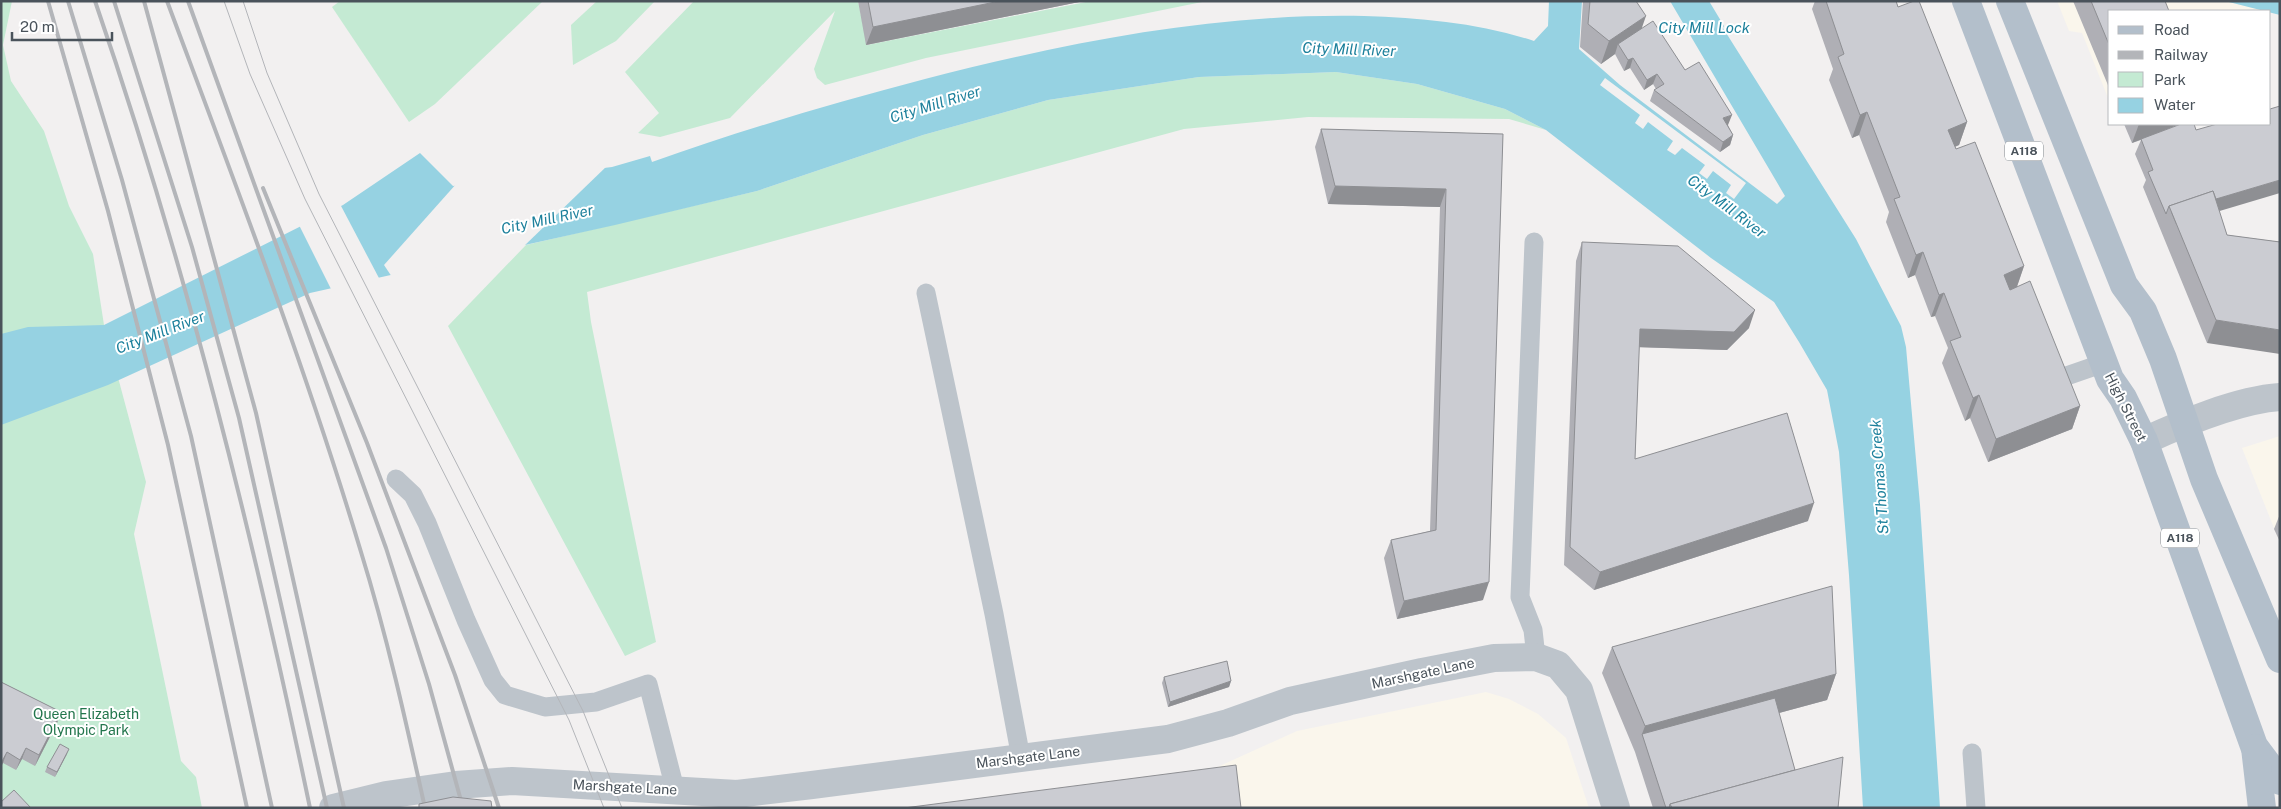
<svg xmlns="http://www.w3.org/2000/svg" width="2281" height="809" font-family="'Public Sans',sans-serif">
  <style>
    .commercial { fill: #faf6ec }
    .green { fill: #c4ead3 }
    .water { fill: #96d2e2 }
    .pier { fill: #f2f0f0 }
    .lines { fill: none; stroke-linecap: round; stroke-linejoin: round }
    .lane { stroke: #bdc4cb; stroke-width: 19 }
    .street { stroke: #bdc4cb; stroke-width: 28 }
    .primary { stroke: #b3bfcb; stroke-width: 28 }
    .tram { stroke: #b3b5b9; stroke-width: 1 }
    .rail { stroke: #b3b5b9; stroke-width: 4 }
    .wall { fill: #afafb5 }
    .shaded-wall { fill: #8e8f93 }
    .building { fill: #cbccd2; stroke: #8e8f93 }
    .labels { text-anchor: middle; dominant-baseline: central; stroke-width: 4; stroke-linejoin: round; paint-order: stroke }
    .shield { fill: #fff; stroke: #80878c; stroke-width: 1 }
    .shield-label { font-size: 12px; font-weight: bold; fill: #4a535b }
    .street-label { font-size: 14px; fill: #4a535b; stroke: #fff }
    .park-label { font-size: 14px; fill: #22754c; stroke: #fff }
    .water-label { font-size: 15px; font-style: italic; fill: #1d809c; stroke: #fff }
  </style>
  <rect width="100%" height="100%" fill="#f2f0f0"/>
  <g class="commercial">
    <path d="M2057 1H2225L2266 11H2110V103L2082 33 2069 31Z"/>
    <path d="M2280 436V543L2242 448Z"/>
    <path d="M1486 692 1509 699 1538 714 1566 738 1589 808H918L1213 769 1297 731Z"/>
  </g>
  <g class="green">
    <path d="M1 1H12L3 45 11 81 44 131 69 206 93 254 104 325 146 482 134 534 181 761 196 777 202 808H1Z"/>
    <path d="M340 1H543L435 104 409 122 332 7Z"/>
    <path d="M597 1H655L616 41 573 65 571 25Z"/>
    <path d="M694 1H858L867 45 1091 1H1207L926 58 825 85 817 78 814 69 835 11 730 118 660 137 638 133 659 113 625 72Z"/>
    <path d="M1336 72 1417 84 1505 109 1546 130 1509 119 1308 117 1184 129 587 292 591 322 656 642 625 656 448 326 526 245 757 191 923 135 1048 100 1199 77Z"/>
  </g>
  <g class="water">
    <path d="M1549 1H1582L1579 49 1620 85 1777 204 1785 196 1670 1H1709L1724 26 1723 28 1856 239 1901 326 1906 347 1920 505 1940 808H1863L1849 575 1839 452 1827 390 1799 342 1774 302 1711 258 1546 130 1505 109 1417 84 1336 72 1199 77 1048 100 923 135 757 191 615 225 310 293 108 385 1 425V334L28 327 104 325 343 205 420 153 453 186 612 167 650 156 652 162C742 130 833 103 925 79 1069 42 1215 13 1364 16 1422 18 1479 23 1534 41L1548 26Z"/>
    <path d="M2225 1H2280V15Z"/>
  </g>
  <g class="pier">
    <path d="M1605 78 1746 183 1734 199 1726 193 1731 185 1713 171 1707 179 1699 173 1705 165 1682 148 1675 155 1667 150 1673 141 1648 122 1643 129 1635 123 1640 115 1600 85Z"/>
    <path d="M608 165 522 248 392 277 384 265 457 183Z"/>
    <path d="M340 204 380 280 332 291 299 225Z"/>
  </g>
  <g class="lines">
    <g class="lane">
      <path d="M1534 242 1520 597 1533 630 1536 657"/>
      <path d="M926 293 994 614 1021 758"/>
      <path d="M2052 381 2104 363"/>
      <path d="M396 479 413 495 427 523 466 620 493 680 505 695 545 707 596 702 648 684 675 789"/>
      <path d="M1972 753 1976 808"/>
    </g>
    <g class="street">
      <path d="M2144 441C2183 423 2237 400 2280 397"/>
      <path d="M333 808 386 795 456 785 512 781 737 794 812 785 1168 739 1228 723 1290 701 1422 672 1494 658 1536 657 1558 665 1579 690 1616 808"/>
    </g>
    <g class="primary">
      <path d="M1966 1 2110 379 2123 398 2144 441 2254 746 2280 781"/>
      <path d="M2010 1 2124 285 2143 311 2163 359 2204 479 2280 659"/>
      <path d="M2255 748 2262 808"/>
    </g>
    <g class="tram">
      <path d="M224 1 250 74 305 199 569 720 604 808"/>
      <path d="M243 1 267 73 319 194 583 711 622 808"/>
    </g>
    <g class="rail">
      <path d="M48 1 108 211 168 445 247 808"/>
      <path d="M68 1 122 180 191 436 272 808"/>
      <path d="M95 1C186 265 253 535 310 808"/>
      <path d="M114 1 192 247 239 418 327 808"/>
      <path d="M144 1 256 413 344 808"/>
      <path d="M167 1C235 183 305 365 361 552 387 636 406 722 425 808"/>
      <path d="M188 1 386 548 429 684 463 808"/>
      <path d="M263 188 367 443 455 675 499 808"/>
    </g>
  </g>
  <g class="wall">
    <path d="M858 1H1084L866 45Z"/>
    <path d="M1583 1H1636L1642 28 1685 70 1728 125 1733 135 1730 145 1720 152 1650 101 1654 90 1656 89 1653 84 1644 90 1630 68 1624 71 1615 54 1601 64 1580 47Z"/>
    <path d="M1815 1H1896L1898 7 1967 122 1959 145 1955 147 2024 266 2017 287 2080 406 2072 429 1988 462 1970 418 1965 421 1942 363 1948 348 1935 316 1931 317 1915 275 1908 278 1886 222 1889 212 1859 135 1852 138 1829 80 1833 69 1812 9Z"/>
    <path d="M2073 1H2165L2110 11V90Z"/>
    <path d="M2124 124H2180L2145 138 2219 211 2227 235 2280 242 2207 343 2143 187 2146 180 2135 154 2141 140 2132 143Z"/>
    <path d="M1321 129 1503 134 1483 600 1397 619 1384 558 1391 540 1430 531 1440 207 1328 204 1315 147Z"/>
    <path d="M1582 242 1749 328 1727 350 1639 347 1635 459 1808 521 1594 590 1564 565 1576 261Z"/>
    <path d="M2280 514V542L2274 529Z"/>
    <path d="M1612 647 1836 674 1827 700 1779 713 1795 770 1838 808H1653L1635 752 1602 673Z"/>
    <path d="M1164 677 1231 681 1229 687 1168 707 1162 683Z"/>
    <path d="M1 682 61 712 57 723 35 766 22 759 16 770 3 763Z"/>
    <path d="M67 754 55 777 45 772 47 767Z"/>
  </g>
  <g class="shaded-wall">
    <path d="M1000 1H1084L866 45 873 27Z"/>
    <path d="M1646 16 1638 39 1618 44 1615 54 1601 64 1609 41Z"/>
    <path d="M1633 58 1630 68 1624 71 1628 60Z"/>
    <path d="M1657 74 1653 84 1644 90 1647 80Z"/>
    <path d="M1867 112 1859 135 1852 138 1860 115Z"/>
    <path d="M1732 115 1728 125 1720 129 1723 118Z"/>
    <path d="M1967 122 1959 145 1939 153 1948 130Z"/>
    <path d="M2139 124H2180L2132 143Z"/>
    <path d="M1733 135 1730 145 1720 152 1723 142Z"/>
    <path d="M2280 180V193L2176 224 2171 212Z"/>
    <path d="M1335 186 1446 189 1440 207 1328 204Z"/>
    <path d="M1923 252 1915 275 1908 278 1916 255Z"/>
    <path d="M2024 266 2016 289 1995 297 2004 275Z"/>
    <path d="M1944 293 1935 316 1931 317 1939 295Z"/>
    <path d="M1755 310 1749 328 1727 350 1633 347 1640 329Z"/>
    <path d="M2216 320 2280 330V354L2207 343Z"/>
    <path d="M1979 395 1970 418 1965 421 1973 398Z"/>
    <path d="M2080 406 2072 429 1988 462 1996 439Z"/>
    <path d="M1814 503 1808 521 1594 590 1600 572Z"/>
    <path d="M1489 582 1483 600 1397 619 1404 601Z"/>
    <path d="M1836 674 1827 700 1647 749 1642 734 1645 726Z"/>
    <path d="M1231 681 1229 687 1168 707 1170 702Z"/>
    <path d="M61 712 57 723 35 766 39 755Z"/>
    <path d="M26 748 22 759 16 770 20 760Z"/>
    <path d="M69 749 67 754 55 777 57 772Z"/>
    <path d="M7 752 3 763 1 767V763Z"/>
  </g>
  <g class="building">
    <path d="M868 1H1000L873 27Z"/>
    <path d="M1590 1H1636L1646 16 1609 41 1588 24Z"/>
    <path d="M1826 1H1896L1898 7 1914 1H1919L1967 122 1948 130 1956 149 1975 142 2024 266 2004 275 2010 290 2030 281 2080 406 1996 439 1979 395 1973 398 1950 341 1961 337 1944 293 1939 295 1923 252 1916 255 1894 199 1900 197 1867 112 1860 115 1838 57 1844 54Z"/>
    <path d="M2091 1H2165L2169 11H2110V47Z"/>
    <path d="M1653 21 1685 70 1699 62 1732 115 1723 118 1733 135 1723 142 1654 90 1664 84 1657 74 1647 80 1633 58 1628 60 1618 44Z"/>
    <path d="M2280 106V180L2216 199 2213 191 2169 206 2166 214 2148 172 2153 170 2141 139 2181 124H2194L2196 130 2217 124H2270V109Z"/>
    <path d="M1321 129 1503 134 1489 582 1404 601 1391 540 1436 530 1446 189 1335 186Z"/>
    <path d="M2213 191 2227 235 2280 242V330L2216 320 2169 206Z"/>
    <path d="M1582 242 1678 246 1755 310 1734 332 1640 329 1635 459 1787 413 1814 503 1600 572 1570 547Z"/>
    <path d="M1832 586 1836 674 1645 726 1612 647Z"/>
    <path d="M1227 661 1231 681 1170 702 1164 677Z"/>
    <path d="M1 682 61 712 39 755 26 748 20 760 7 752 1 763Z"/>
    <path d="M1775 698 1795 770 1670 804 1669 808H1666L1642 734Z"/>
    <path d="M60 744 69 749 57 772 47 767Z"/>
    <path d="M1843 757 1838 808H1672L1670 804Z"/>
    <path d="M1236 765 1241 808H904Z"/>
    <path d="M14 790 31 808H1V802Z"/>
    <path d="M453 797 491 801 492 808H419V804Z"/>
  </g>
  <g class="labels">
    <g class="shield">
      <rect x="2005" y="141.5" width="38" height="19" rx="4"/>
      <rect x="2161" y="528.5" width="38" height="19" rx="4"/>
    </g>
    <g class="shield-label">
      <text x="2024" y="151">A118</text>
      <text x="2180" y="538">A118</text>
    </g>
    <g class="street-label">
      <text transform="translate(2126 407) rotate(63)">High Street</text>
      <text transform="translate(1423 673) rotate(-12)">Marshgate Lane</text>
      <text transform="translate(1028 757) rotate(-7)">Marshgate Lane</text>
      <text transform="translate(625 787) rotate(3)">Marshgate Lane</text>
    </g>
    <g class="park-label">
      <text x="86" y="714">Queen Elizabeth<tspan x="86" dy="16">Olympic Park</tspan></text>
    </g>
    <g class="water-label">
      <text x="1704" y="27">City Mill Lock</text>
      <text transform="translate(1349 49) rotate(2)">City Mill River</text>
      <text transform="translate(935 104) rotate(-17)">City Mill River</text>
      <text transform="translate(1727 206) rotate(37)">City Mill River</text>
      <text transform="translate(547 219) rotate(-12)">City Mill River</text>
      <text transform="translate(160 332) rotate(-21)">City Mill River</text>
      <text transform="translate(1879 477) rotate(-94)">St Thomas Creek</text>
    </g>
  </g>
  <rect width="2281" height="809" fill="none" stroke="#4a535b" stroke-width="5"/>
  <rect x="2108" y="10" width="162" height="115" fill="#ffffff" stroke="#b7babd"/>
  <rect x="2118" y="26" width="25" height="8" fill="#b3bfcb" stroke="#b7babd"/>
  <text x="2154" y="35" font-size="15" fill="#4a535b">Road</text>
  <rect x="2118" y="51" width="25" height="8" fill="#b3b5b9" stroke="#b7babd"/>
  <text x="2154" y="60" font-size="15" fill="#4a535b">Railway</text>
  <rect x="2118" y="72" width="25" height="15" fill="#c4ead3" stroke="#b7babd"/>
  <text x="2154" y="85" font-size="15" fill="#4a535b">Park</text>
  <rect x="2118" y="98" width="25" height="15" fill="#96d2e2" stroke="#b7babd"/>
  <text x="2154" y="110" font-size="15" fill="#4a535b">Water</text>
  <path d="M12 32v8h100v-8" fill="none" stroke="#4a535b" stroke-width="2.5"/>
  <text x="20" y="32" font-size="15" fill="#4a535b" stroke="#ffffff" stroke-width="4" paint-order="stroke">20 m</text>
</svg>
